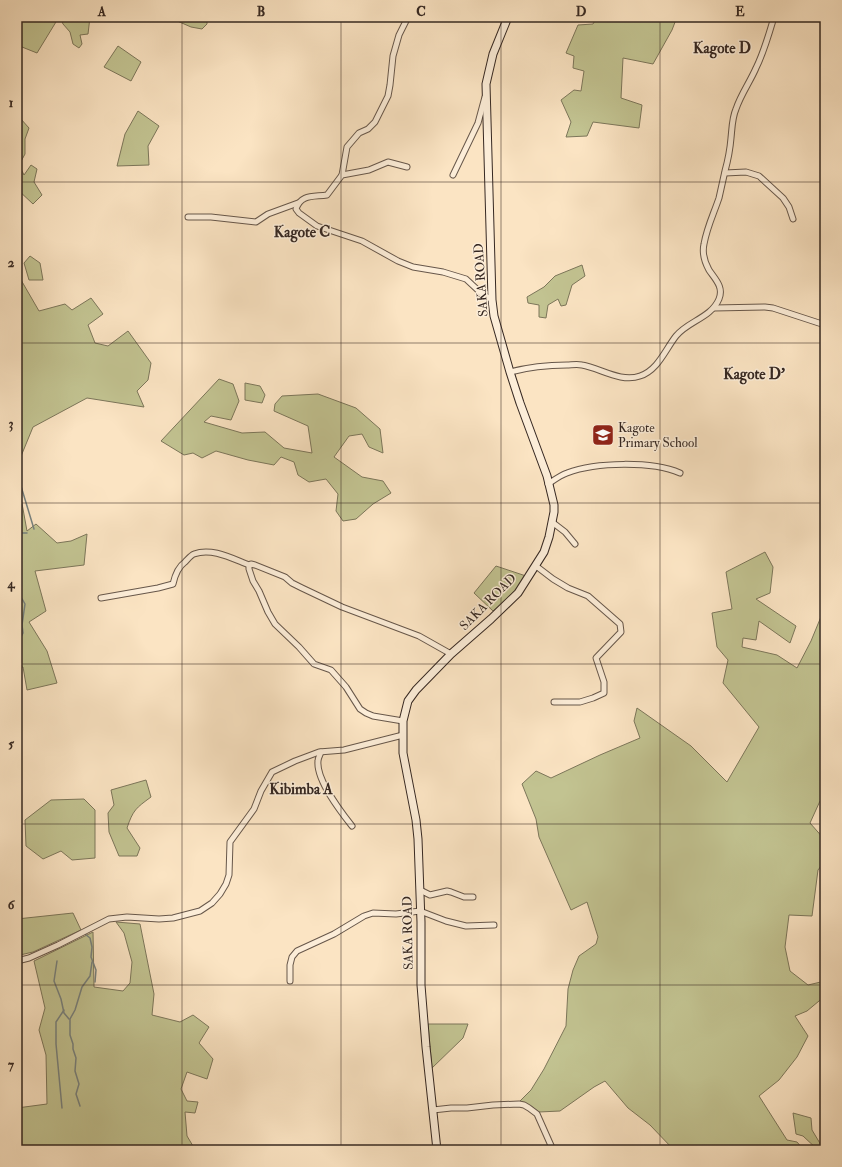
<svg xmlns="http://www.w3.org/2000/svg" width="842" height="1167" font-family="'IM FELL Double Pica',serif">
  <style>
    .green { fill: #c2c391; stroke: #7c765a }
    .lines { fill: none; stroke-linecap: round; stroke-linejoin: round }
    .stream { stroke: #77817e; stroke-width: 1.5 }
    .street-casing { stroke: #67574a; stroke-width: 7 }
    .secondary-casing { stroke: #362822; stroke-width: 9 }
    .street { stroke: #fcedd8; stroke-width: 5 }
    .secondary { stroke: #fcedd8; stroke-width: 7 }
    .grid { fill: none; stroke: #362822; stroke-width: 1; stroke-opacity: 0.55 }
    .labels { text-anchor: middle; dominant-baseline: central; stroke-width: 3; stroke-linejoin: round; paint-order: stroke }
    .street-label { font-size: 13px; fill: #362822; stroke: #fcedd8 }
    .poi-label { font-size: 13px; fill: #362822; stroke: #fcedd8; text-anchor: start }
    .quarter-label { font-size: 15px; font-weight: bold; fill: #362822; stroke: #fcedd8 }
    .neatline { fill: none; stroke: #362822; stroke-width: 1.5 }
    .grid-label { font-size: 13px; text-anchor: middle; font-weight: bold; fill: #362822 }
  </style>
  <rect width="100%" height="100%" fill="#fbe4c3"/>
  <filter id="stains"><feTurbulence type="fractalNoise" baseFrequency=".005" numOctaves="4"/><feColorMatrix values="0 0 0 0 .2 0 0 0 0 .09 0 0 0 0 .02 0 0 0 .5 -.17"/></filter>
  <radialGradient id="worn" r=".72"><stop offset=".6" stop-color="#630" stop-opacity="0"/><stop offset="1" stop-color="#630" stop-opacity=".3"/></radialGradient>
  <g class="green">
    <path d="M17 17H59L37 53 17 45Z"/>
    <path d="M60 17H90L88 34 80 35 82 44 79 48 73 44 70 32 63 24Z"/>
    <path d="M176 17H207V24L202 29 191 27 175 20Z"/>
    <path d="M597 17H677L672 30 653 64 623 58 621 98 642 105 639 128 593 122 587 136 566 137 571 122 561 100 574 90 581 91 584 71 573 68 574 56 566 53 578 25 593 24Z"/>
    <path d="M118 46 141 62 131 81 104 67Z"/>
    <path d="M138 111 159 126 148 146 149 165 117 166 125 134Z"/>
    <path d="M17 117 20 118 29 128 25 139V154L19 165 24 175 31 165 37 169 34 182 42 195 33 204 17 189Z"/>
    <path d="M30 256 40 263 43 280H29L24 263Z"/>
    <path d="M582 265 585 276 572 285 566 305 561 306 558 299 548 305 546 318 539 317V305L528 303 527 297 544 287 555 276Z"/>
    <path d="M17 273 39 311 65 304 72 310 91 298 103 314 88 325 95 343 108 346 128 331 151 363 148 380 137 391 144 407 87 398 33 427 17 466Z"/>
    <path d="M219 379 233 384 239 401 231 420 211 416 204 422 242 433 265 432 284 448 312 453 308 426 274 411 275 404 282 396 318 394 356 408 380 429 383 453 369 447 362 434 349 436 334 457 362 477 383 481 391 493 373 504 356 519 343 521 336 511 338 494 326 479 309 482 298 475 294 462 281 457 274 465 248 460 216 451 202 458 193 453 184 455 161 441Z"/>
    <path d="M245 383 260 386 265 395 262 403 245 400Z"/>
    <path d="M17 476 27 531 36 524 57 543 71 541 87 534 84 565 35 571 46 611 29 622 47 651 57 683 27 690 23 667H17Z"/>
    <path d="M765 552 773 567 770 593 756 599 796 626 790 643 759 621 756 640 743 638 742 647 777 655 797 668 811 641 825 607V796L820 801 810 823 825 840V861L818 870 812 916 789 915 785 947 790 971 808 985 825 981V996L807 1011 795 1016 808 1036 797 1057 779 1080 759 1096 787 1140 797 1142 804 1150H673V1149L650 1125 628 1108 605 1081 594 1087 560 1111 539 1112 531 1106 519 1102 531 1090 544 1069 566 1026 568 989 573 970 579 956 596 944 598 937 587 902 571 910 539 837 536 819 522 784 536 771 551 778 600 755 640 738 634 721 637 708 691 746 727 782 759 727 723 683 728 660 717 647 712 613 732 609 726 572Z"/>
    <path d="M496 566 526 576 517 589 493 611 474 593Z"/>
    <path d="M146 780 151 797C136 808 133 810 127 828L140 848 137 856H119L109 832 108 813 114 805 111 790Z"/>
    <path d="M84 799 95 810V858L72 860 61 851 43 859 26 846 25 820 51 800Z"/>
    <path d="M73 913 81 930 33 952 20 955 17 948V919Z"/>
    <path d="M116 922 140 924 154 994 152 1015 180 1022 193 1015 209 1027 199 1043 213 1059 207 1079 187 1072 181 1089 187 1101 198 1102 195 1113 185 1112 187 1136 193 1146V1150H159L156 1148 154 1150H17V1108L47 1104 46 1055 39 1030 45 1008 34 961 93 932 94 987 123 991 130 983 132 962 124 933Z"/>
    <path d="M428 1024H468L463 1038 432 1068Z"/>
    <path d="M793 1113 811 1118 812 1130 821 1145 820 1150H818L803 1136 796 1134Z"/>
  </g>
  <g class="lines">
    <g class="stream">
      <path d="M17 473 34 529"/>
      <path d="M17 533H27"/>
      <path d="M17 590 25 604 22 625 23 633 19 641 20 646 17 651"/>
      <path d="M17 653 20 662 19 671"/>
      <path d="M85 934 90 938 92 947 91 957 96 970 95 982"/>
      <path d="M57 961 54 981 61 999 64 1013 69 1019"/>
      <path d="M80 1106 76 1094 79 1084 75 1071 76 1058 73 1049V1044L70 1035V1019L75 1010 82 987 90 976 92 962"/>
      <path d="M62 1108 56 1044V1022L64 1010"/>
    </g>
    <g class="street-casing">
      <g id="street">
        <path d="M407 167 388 162 369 170 342 175 327 195C313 197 301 194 296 209L299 213 317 226 362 241 398 261 413 267 443 272 466 279 481 293 492 300"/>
        <path d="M725 173 746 172 759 176 783 198 789 207 793 219"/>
        <path d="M342 175 347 147 359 133 368 129 375 122 388 96 390 85 393 56 399 35 408 17"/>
        <path d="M453 175 478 123 485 97"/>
        <path d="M188 217H211L256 222 268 214 298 203"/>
        <path d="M714 308 765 307 773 308 825 325"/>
        <path d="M510 372C529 367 547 365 567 365 571 365 577 364 582 365 600 368 621 383 640 376 658 370 665 350 676 336 688 321 711 318 719 299 724 287 715 279 709 270 704 261 702 253 704 244 707 227 714 213 719 198 721 189 723 180 725 171 728 160 730 150 731 138 732 129 732 118 736 109 741 94 750 82 756 68 764 52 769 34 774 17"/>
        <path d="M548 484C554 480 561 475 567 473 596 462 652 461 680 473"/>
        <path d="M552 522 565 532 575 544"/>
        <path d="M536 566 553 579 568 588 588 596 620 624 621 632 596 658 604 682V693L593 698 580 702H554"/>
        <path d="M101 598 158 588 173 584C175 575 178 567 185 562 188 559 191 555 194 554 212 547 233 559 249 565"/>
        <path d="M403 721 373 716 366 713 360 709 346 687 331 670 314 664 299 647 275 624 268 612 259 591 253 581 249 569V565L251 564 255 565 285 577 292 583 302 588 342 607 419 636 451 654"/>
        <path d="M321 752C320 755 318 758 318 761 316 780 341 812 352 826"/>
        <path d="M420 890 430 895 447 891 451 892 464 897H473"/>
        <path d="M17 961 29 958 58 945 109 919 127 917 159 919 173 918 200 911 212 903 220 894 226 884 229 875 230 842 254 809 261 791 272 772 295 761 319 752 344 750 403 735"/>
        <path d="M290 981V965L292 957 297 951 334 934 364 916 373 913 396 914 420 911 446 921 466 926 494 925"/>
        <path d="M433 1110 451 1108H467L493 1105 519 1104 524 1105 529 1108 537 1114 553 1150"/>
      </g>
    </g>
    <g class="secondary-casing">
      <path id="secondary" d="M437 1150 426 1047 421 985V922L418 839 416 820 403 753V721L408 701 416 690 451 654 491 619 518 593 544 552 549 537 554 512V505L547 476 520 403 510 372 494 316 492 300 486 84 493 54 508 17"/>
    </g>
    <use href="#street" class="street"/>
    <use href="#secondary" class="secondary"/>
  </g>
  <path class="grid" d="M182 17V1150M341 17V1150M501 17V1150M660 17V1150M17 182H825M17 343H825M17 503H825M17 664H825M17 824H825M17 985H825"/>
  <defs>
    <g id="school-square" transform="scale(1.15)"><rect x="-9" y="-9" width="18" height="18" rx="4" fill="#8f2418" stroke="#fcedd8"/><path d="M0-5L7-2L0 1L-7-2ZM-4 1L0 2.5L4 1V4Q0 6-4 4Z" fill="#fff"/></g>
  </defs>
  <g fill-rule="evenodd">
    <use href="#school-square" x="603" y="435"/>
  </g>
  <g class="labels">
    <g class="street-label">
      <text transform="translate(481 280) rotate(-94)">SAKA ROAD</text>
      <text transform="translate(488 602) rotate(-45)">SAKA ROAD</text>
      <text transform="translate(408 933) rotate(-91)">SAKA ROAD</text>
    </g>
    <g class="poi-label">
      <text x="618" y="428">Kagote<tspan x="618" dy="15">Primary School</tspan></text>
    </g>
    <g class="quarter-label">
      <text x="722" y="48">Kagote D</text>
      <text x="302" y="232">Kagote C</text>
      <text x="754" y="374">Kagote D'</text>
      <text x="301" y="789">Kibimba A</text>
    </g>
  </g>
  <rect width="842" height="1167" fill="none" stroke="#fbe4c3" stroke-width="44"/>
  <rect x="22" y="22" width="798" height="1123" class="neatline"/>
  <g class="grid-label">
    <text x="102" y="16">A</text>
    <text x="261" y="16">B</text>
    <text x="421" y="16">C</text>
    <text x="581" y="16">D</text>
    <text x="740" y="16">E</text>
    <text x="11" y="107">1</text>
    <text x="11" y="267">2</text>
    <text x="11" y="428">3</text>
    <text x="11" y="588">4</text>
    <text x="11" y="748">5</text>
    <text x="11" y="909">6</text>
    <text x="11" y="1069">7</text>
  </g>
  <rect width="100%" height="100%" filter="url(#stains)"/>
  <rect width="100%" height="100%" fill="url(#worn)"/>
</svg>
